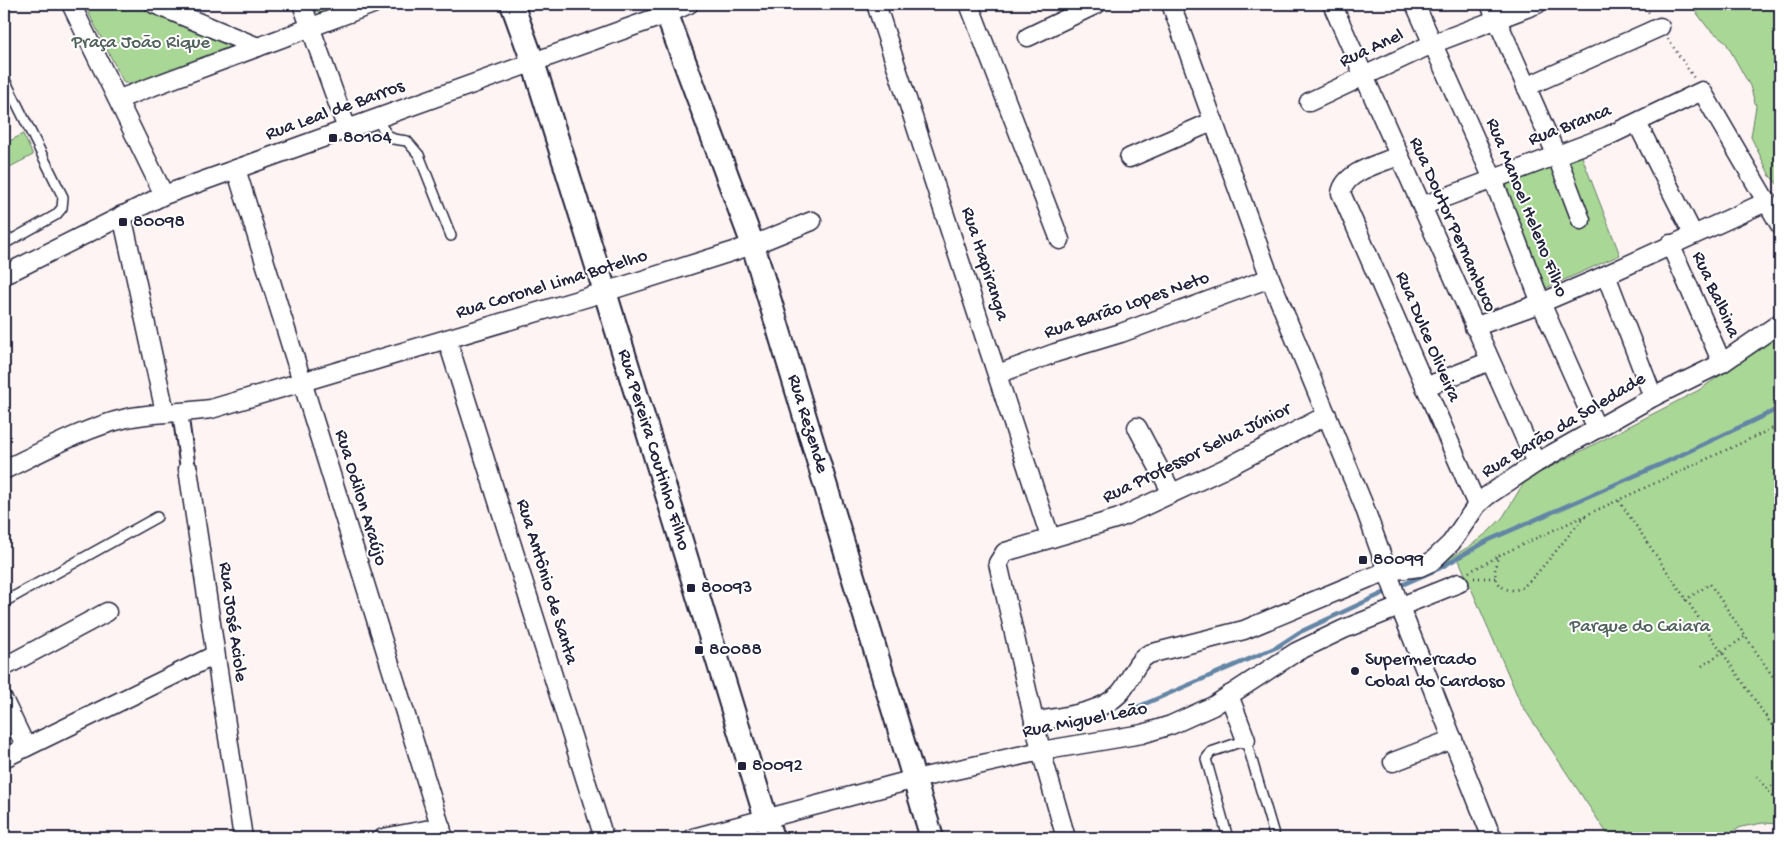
<svg xmlns="http://www.w3.org/2000/svg" width="1784" height="842" font-family="'Gochi Hand',sans-serif">
  <style>
    .green { fill: #a9d796; stroke: #667c68 }
    .lines { fill: none; stroke-linecap: round; stroke-linejoin: round }
    .stream { stroke: #6385a6; stroke-width: 4.5 }
    .service-casing { stroke: #22223b; stroke-width: 12 }
    .pedestrian-casing { stroke: #22223b; stroke-width: 18 }
    .minor-casing { stroke: #22223b; stroke-width: 21 }
    .tertiary-casing { stroke: #22223b; stroke-width: 26 }
    .path { stroke: #22223b; stroke-width: 2.5; stroke-dasharray: 1 4; stroke-linecap: butt }
    .service { stroke: #fff; stroke-width: 9 }
    .pedestrian { stroke: #fff; stroke-width: 14 }
    .minor { stroke: #fff; stroke-width: 18 }
    .tertiary { stroke: #fff; stroke-width: 22 }
    .poi-dot { fill: #22223b; stroke: #fff; stroke-width: 2 }
    .labels { text-anchor: middle; dominant-baseline: central; stroke-width: 4; stroke-linejoin: round; paint-order: stroke }
    .park-label { font-size: 19px; fill: #51615b; stroke: #fff }
    .street-label { font-size: 19px; fill: #22223b; stroke: #fff }
    .poi-label { font-size: 19px; fill: #22223b; stroke: #fff; text-anchor: start }
  </style>
  <rect width="100%" height="100%" fill="#fef4f3"/>
  <filter id="ink" filterUnits="userSpaceOnUse"><feTurbulence type="fractalNoise" baseFrequency=".02" numOctaves="2"/><feDisplacementMap in="SourceGraphic" scale="10" xChannelSelector="R" yChannelSelector="G"/><feConvolveMatrix kernelMatrix="1 2 1 2 8 2 1 2 1" color-interpolation-filters="sRGB"/></filter>
  <g filter="url(#ink)">
    <g class="green">
      <path d="M84 4H139L232 44V46L136 83H124Z"/>
      <path d="M314 4H350L323 13 318 12Z"/>
      <path d="M1690 4H1780V187L1770 176 1751 137 1756 106 1750 86 1725 41 1708 28Z"/>
      <path d="M23 134 33 155 4 170V144Z"/>
      <path d="M1579 149 1620 255 1546 288 1502 177Z"/>
      <path d="M1780 334V824L1763 823 1741 827 1722 838H1610L1521 704 1458 558 1409 582 1470 546 1488 532 1503 517 1523 484 1539 473 1699 390Z"/>
    </g>
    <g class="lines">
      <g class="stream">
        <path d="M1397 587 1438 569 1489 540 1666 462 1780 408"/>
        <path d="M1126 712 1277 647 1300 632 1390 590"/>
      </g>
      <g class="service-casing">
        <g id="service">
          <path d="M4 78 63 197 62 208 56 215 4 244"/>
          <path d="M376 119 387 134 393 139 407 141 419 155 451 236"/>
          <path d="M4 602 157 517"/>
          <path d="M1228 838 1206 759 1211 752 1246 740 1275 838"/>
        </g>
      </g>
      <g class="pedestrian-casing">
        <path id="pedestrian" d="M180 412 188 469"/>
      </g>
      <g class="minor-casing">
        <g id="minor">
          <path d="M71 4 164 195"/>
          <path d="M154 4 258 47"/>
          <path d="M302 4 347 129"/>
          <path d="M876 4 1050 537"/>
          <path d="M969 4 1060 240"/>
          <path d="M1171 4 1270 278 1364 506 1400 607 1492 838"/>
          <path d="M1332 4 1536 463"/>
          <path d="M1415 4 1493 179 1541 303 1597 429"/>
          <path d="M1490 4 1556 154 1581 220"/>
          <path d="M1028 37 1097 4"/>
          <path d="M1526 87 1660 27"/>
          <path d="M119 99 373 4"/>
          <path d="M1309 102 1432 44 1537 4"/>
          <path d="M1637 123 1693 234"/>
          <path d="M1398 156C1380 164 1345 171 1341 193L1477 505"/>
          <path d="M1129 158 1214 121"/>
          <path d="M236 169 444 838"/>
          <path d="M1422 206 1608 136 1702 91 1780 225"/>
          <path d="M122 215 165 412"/>
          <path d="M1670 244 1722 363"/>
          <path d="M4 275 164 195 667 14 689 4"/>
          <path d="M1606 275 1653 397"/>
          <path d="M1474 327 1541 303 1606 275 1768 201"/>
          <path d="M447 339 604 838"/>
          <path d="M998 374 1055 353 1121 333 1270 278"/>
          <path d="M1425 387 1490 361"/>
          <path d="M1137 427 1172 493"/>
          <path d="M188 469 243 838"/>
          <path d="M4 470C43 451 84 428 127 418 155 412 183 413 211 409L605 292 753 245 812 221"/>
          <path d="M4 667 107 612"/>
          <path d="M1229 695 1246 740"/>
          <path d="M4 701 26 747"/>
          <path d="M1034 722C1061 716 1098 715 1119 694 1131 682 1133 663 1149 654L1244 630 1369 578 1388 571 1420 567 1431 562 1451 543 1477 505 1487 496 1536 463 1653 397 1722 363 1780 323"/>
          <path d="M4 758 215 655"/>
          <path d="M1393 762 1453 739"/>
          <path d="M383 838 441 827"/>
          <path d="M693 838 915 779 1041 751 1142 734 1171 725 1213 706 1296 652 1344 629 1459 583"/>
          <path d="M1066 838 1041 751 998 563 1005 552 1119 518 1224 469 1327 415"/>
        </g>
      </g>
      <g class="tertiary-casing">
        <g id="tertiary">
          <path d="M512 4 533 62 605 292 772 838"/>
          <path d="M663 4 753 245 932 838"/>
        </g>
      </g>
      <g class="path">
        <path d="M1642 4 1650 14"/>
        <path d="M1668 39 1694 78"/>
        <path d="M1619 501 1780 737"/>
        <path d="M1585 516C1573 529 1531 584 1521 588 1499 597 1488 573 1500 555L1780 425"/>
        <path d="M1469 572 1499 556"/>
        <path d="M1474 578H1495"/>
        <path d="M1685 600 1710 584 1780 687"/>
        <path d="M1702 666 1746 636"/>
        <path d="M1772 725 1780 720"/>
        <path d="M1757 776 1780 807"/>
        <path d="M1767 789 1780 780"/>
      </g>
      <use href="#service" class="service"/>
      <use href="#pedestrian" class="pedestrian"/>
      <use href="#minor" class="minor"/>
      <use href="#tertiary" class="tertiary"/>
    </g>
  </g>
  <g class="poi-dot">
    <rect x="328" y="133" width="10" height="10" rx="2.5"/>
    <rect x="118" y="217" width="10" height="10" rx="2.5"/>
    <rect x="1358" y="555" width="10" height="10" rx="2.5"/>
    <rect x="686" y="583" width="10" height="10" rx="2.5"/>
    <rect x="694" y="645" width="10" height="10" rx="2.5"/>
    <circle cx="1355" cy="671" r="5"/>
    <rect x="737" y="761" width="10" height="10" rx="2.5"/>
  </g>
  <g class="labels">
    <g class="park-label">
      <text x="141" y="43">Praça João Rique</text>
      <text x="1640" y="627">Parque do Caiara</text>
    </g>
    <g class="street-label">
      <text transform="translate(1372 49) rotate(-25)">Rua Anel</text>
      <text transform="translate(335 111) rotate(-20)">Rua Leal de Barros</text>
      <text transform="translate(1570 126) rotate(-21)">Rua Branca</text>
      <text transform="translate(1526 208) rotate(68)">Rua Manoel Heleno Filho</text>
      <text transform="translate(1452 225) rotate(66)">Rua Doutor Pernambuco</text>
      <text transform="translate(984 264) rotate(72)">Rua Itapiranga</text>
      <text transform="translate(552 285) rotate(-17)">Rua Coronel Lima Botelho</text>
      <text transform="translate(1715 295) rotate(66)">Rua Balbina</text>
      <text transform="translate(1127 306) rotate(-19)">Rua Barão Lopes Neto</text>
      <text transform="translate(1427 337) rotate(67)">Rua Dulce Oliveira</text>
      <text transform="translate(807 424) rotate(73)">Rua Rezende</text>
      <text transform="translate(1564 426) rotate(-31)">Rua Barão da Soledade</text>
      <text transform="translate(653 450) rotate(73)">Rua Pereira Coutinho Filho</text>
      <text transform="translate(1197 454) rotate(-26)">Rua Professor Selva Júnior</text>
      <text transform="translate(360 498) rotate(73)">Rua Odilon Araújo</text>
      <text transform="translate(546 582) rotate(73)">Rua Antônio de Santa</text>
      <text transform="translate(232 622) rotate(82)">Rua José Aciole</text>
      <text transform="translate(1085 721) rotate(-11)">Rua Miguel Leão</text>
    </g>
    <g class="poi-label">
      <text x="343" y="138">80104</text>
      <text x="133" y="222">80098</text>
      <text x="1373" y="560">80099</text>
      <text x="701" y="588">80093</text>
      <text x="709" y="650">80088</text>
      <text x="1365" y="660">Supermercado<tspan x="1365" dy="22">Cobal do Cardoso</tspan></text>
      <text x="752" y="766">80092</text>
    </g>
  </g>
  <rect width="1784" height="842" fill="none" stroke="#fff" stroke-width="20"/>
  <rect x="10" y="10" width="1764" height="822" fill="none" stroke="#22223b" stroke-width="2" filter="url(#ink)"/>
</svg>
